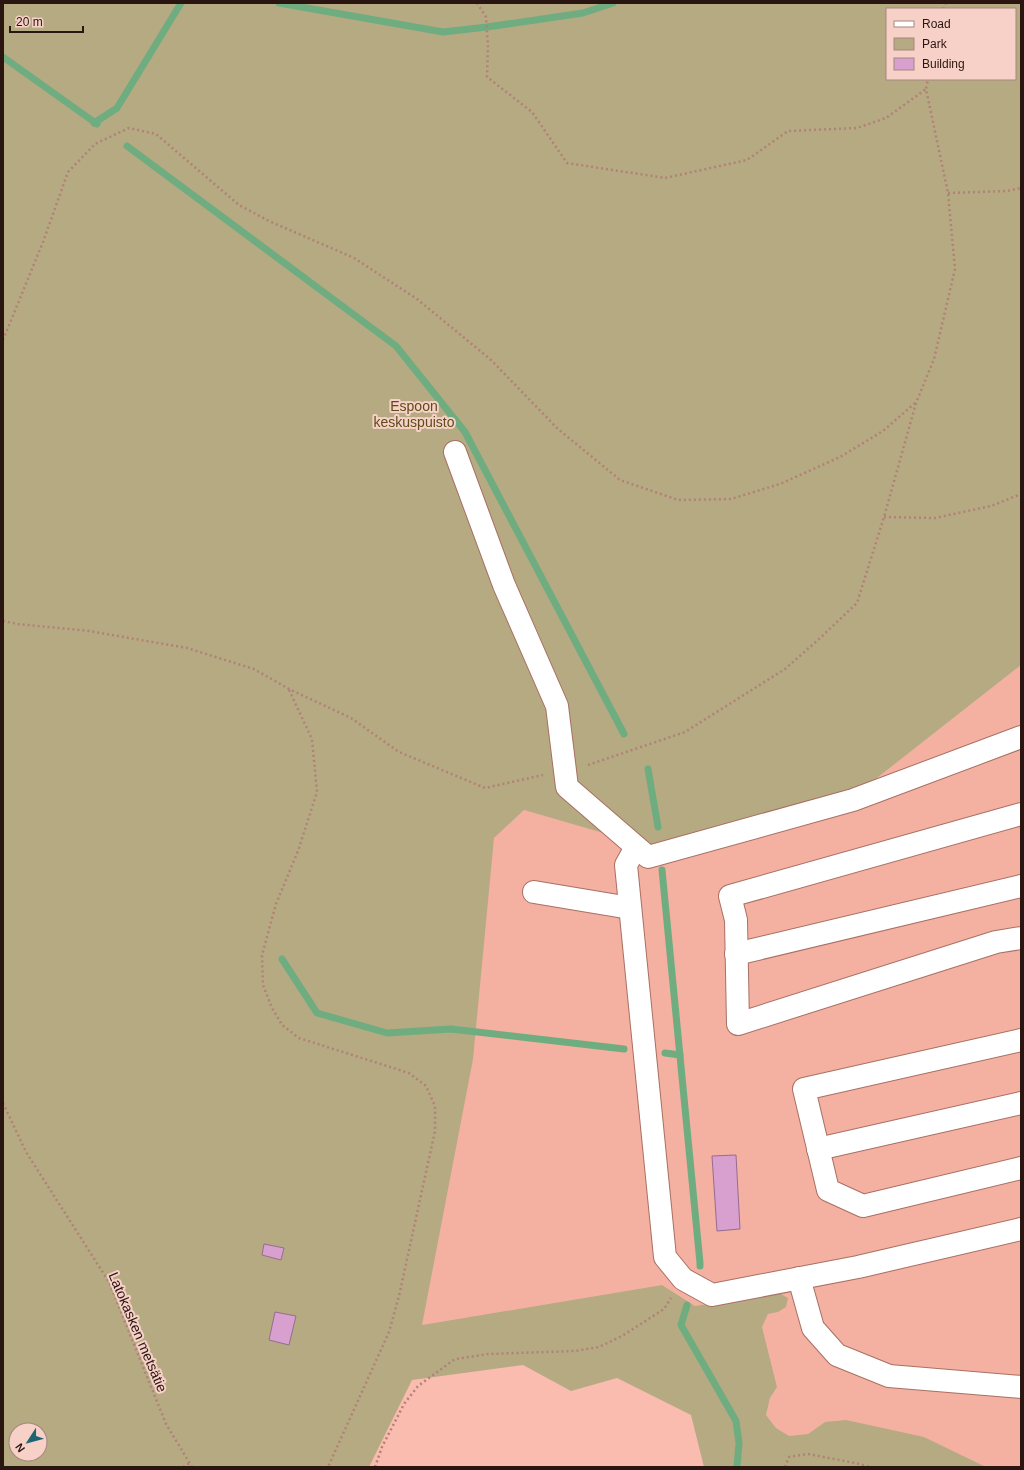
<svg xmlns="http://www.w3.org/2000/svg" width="1024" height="1470" font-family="Helvetica,sans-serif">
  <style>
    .built { fill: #f4b0a0 }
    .green { fill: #b6aa82; fill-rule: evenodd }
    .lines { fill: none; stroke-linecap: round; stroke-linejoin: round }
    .stream { stroke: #6fad81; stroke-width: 7 }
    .building { fill: #d8a0ce; stroke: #976c90 }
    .minor-casing { stroke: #a87064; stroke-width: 24 }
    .path { stroke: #b18177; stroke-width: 2.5; stroke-dasharray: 2 3; stroke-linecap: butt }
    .minor { stroke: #fff; stroke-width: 22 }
    .labels { text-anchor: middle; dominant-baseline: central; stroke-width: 4; stroke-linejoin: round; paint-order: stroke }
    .park-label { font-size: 14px; fill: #5b4d18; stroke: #f7d1c8 }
    .street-label { font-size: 14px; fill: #2a1510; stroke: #f7d1c8 }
  </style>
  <rect width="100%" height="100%" fill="#fabcaf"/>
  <path class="built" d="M1021 665V1467H986L924 1437 825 1422 808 1434 789 1436 776 1428 766 1415 770 1398 777 1387 762 1327 768 1314 778 1312 777 1292 695 1306 662 1285 422 1325 494 838 524 810 655 848 859 792Z"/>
  <path class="green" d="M3 3H1021V665L859 792 655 848 524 810 494 838 473 1059 422 1325 662 1285 695 1306 777 1292 788 1298 786 1307 778 1312 768 1314 762 1327 777 1387 770 1398 766 1415 776 1428 789 1436 808 1434 825 1422 846 1420 924 1437 986 1467H704L691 1415 617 1378 571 1391 523 1365 412 1380 369 1467H3ZM887 9H1015V79H887ZM16 1430H40V1454H16Z"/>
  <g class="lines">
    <g class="stream">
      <path d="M279 3 443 32 487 27 583 13 613 3"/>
      <path d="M3 57 97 124"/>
      <path d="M94 123 117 108 181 3"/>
      <path d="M127 146 396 346 465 432 624 734"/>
      <path d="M648 769 658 827"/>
      <path d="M662 870 700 1263V1266"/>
      <path d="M282 959 317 1013 387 1033 451 1029 624 1049"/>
      <path d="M665 1053 680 1055"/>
      <path d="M687 1305 681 1325 736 1421 739 1443 737 1467"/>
    </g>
  </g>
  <g class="building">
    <path d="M736 1155 740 1229 717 1231 712 1156Z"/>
    <path d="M264 1244 284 1248 281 1260 262 1255Z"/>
    <path d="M275 1312 296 1316 289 1345 269 1340Z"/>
  </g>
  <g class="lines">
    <g class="minor-casing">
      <g id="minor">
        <path d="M455 452 504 585 557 706 567 787 648 857 853 800 1021 737"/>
        <path d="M1021 814 730 896 736 920 738 1024 996 942 1021 938"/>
        <path d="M636 847 626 865 665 1257 683 1279 712 1295 858 1267 1021 1229"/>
        <path d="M534 892 630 908"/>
        <path d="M736 954 1021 886"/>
        <path d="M1021 1040 804 1089 828 1190 863 1206 1021 1168"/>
        <path d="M818 1149 1021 1103"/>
        <path d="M799 1278 813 1328 837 1355 889 1376 1021 1387"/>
      </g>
    </g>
    <g class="path">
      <path d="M477 3 486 17 488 47 487 77 532 112 567 163 665 178 747 160 788 131 857 128 886 118 926 89"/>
      <path d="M943 9 946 3"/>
      <path d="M948 193 1007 191 1021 188"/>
      <path d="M3 340 43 242 68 172 95 144 129 128 156 134 239 205 269 221 354 258 417 299 490 359 558 429 620 480 678 500 731 499 780 484 840 457 883 431 915 403"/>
      <path d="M884 517 935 518 991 506 1021 494"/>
      <path d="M3 621 18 624 89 631 187 648 254 669 289 689 351 718 399 752 485 788 543 775"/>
      <path d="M289 690 312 739 317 792 298 851 276 904 262 955 263 985 272 1008 282 1025 299 1038 409 1073 426 1086 435 1106V1131L399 1296 389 1332 328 1467"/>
      <path d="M588 765 685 732 785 669 818 640 857 603 884 517 916 403 934 359 955 269 948 193 926 89 928 79"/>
      <path d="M3 1103 26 1152 109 1282 166 1424 192 1467"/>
      <path d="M183 1467 190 1463"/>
      <path d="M375 1467 382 1447 404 1404 418 1386 455 1359 488 1354 575 1351 599 1347 622 1336 664 1309 671 1298"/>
      <path d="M785 1467 789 1457 808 1454 860 1464 869 1467"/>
    </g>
    <use href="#minor" class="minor"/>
  </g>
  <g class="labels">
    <g class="park-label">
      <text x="414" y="406">Espoon<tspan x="414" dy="16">keskuspuisto</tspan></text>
    </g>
    <g class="street-label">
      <text transform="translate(138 1332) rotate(67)">Latokasken metsätie</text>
    </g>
  </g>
  <rect width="1024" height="1470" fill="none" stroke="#2a1510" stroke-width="8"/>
  <rect x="886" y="8" width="130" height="72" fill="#f7d1c8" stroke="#a5867e"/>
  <rect x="894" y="21" width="20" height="6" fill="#ffffff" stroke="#a5867e"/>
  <text x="922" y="28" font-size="12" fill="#2a1510">Road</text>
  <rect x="894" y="38" width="20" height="12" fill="#b6aa82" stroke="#a5867e"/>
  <text x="922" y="48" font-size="12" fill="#2a1510">Park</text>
  <rect x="894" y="58" width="20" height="12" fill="#d8a0ce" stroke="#a5867e"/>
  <text x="922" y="68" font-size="12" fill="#2a1510">Building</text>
  <g transform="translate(28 1442) rotate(234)"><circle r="19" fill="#f7d1c8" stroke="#a5867e"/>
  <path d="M0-3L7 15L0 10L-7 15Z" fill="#1d6573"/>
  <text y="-6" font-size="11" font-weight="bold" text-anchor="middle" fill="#2a1510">N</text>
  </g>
  <path d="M10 26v6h73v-6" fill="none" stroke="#2a1510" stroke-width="2"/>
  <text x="16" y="26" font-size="12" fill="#2a1510" stroke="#f7d1c8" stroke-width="3" paint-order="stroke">20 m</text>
</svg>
